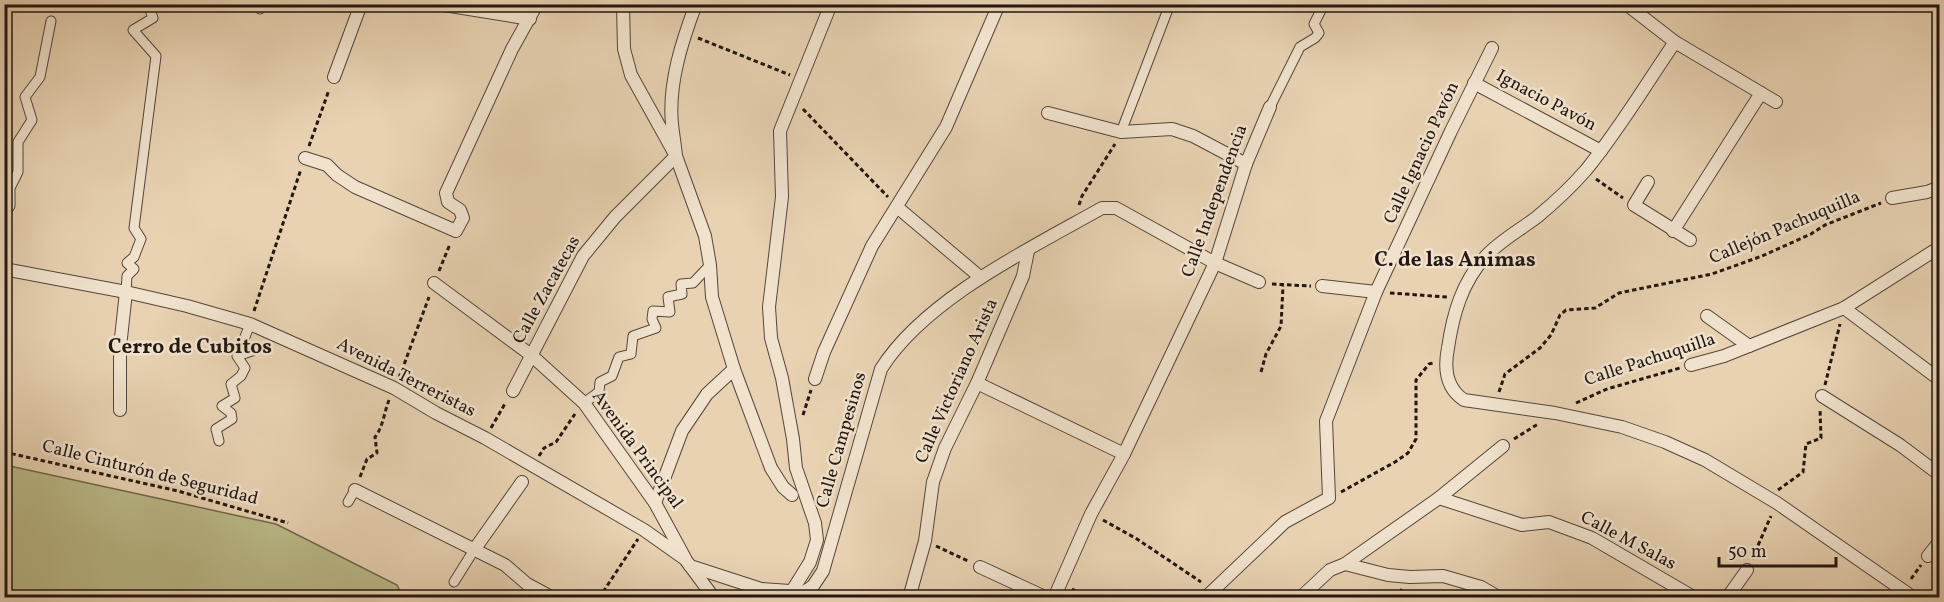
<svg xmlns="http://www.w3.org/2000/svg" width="1944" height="602" font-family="Vollkorn,serif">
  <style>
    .green { fill: #bbba89; stroke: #6f684e; stroke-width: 1.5 }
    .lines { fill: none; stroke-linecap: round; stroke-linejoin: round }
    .pedestrian-casing { stroke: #54463b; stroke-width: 11 }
    .minor-casing { stroke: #54463b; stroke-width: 14 }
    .path { stroke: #231713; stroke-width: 3; stroke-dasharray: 4.5 3; stroke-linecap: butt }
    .pedestrian { stroke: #f0e2cd; stroke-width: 9 }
    .minor { stroke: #f0e2cd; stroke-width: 12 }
    .labels { text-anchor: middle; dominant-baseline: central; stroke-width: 5; stroke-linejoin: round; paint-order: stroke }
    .street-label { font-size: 18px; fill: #231713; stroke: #f0e2cd }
    .quarter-label { font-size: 21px; font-weight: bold; fill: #231713; stroke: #f0e2cd }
  </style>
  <rect width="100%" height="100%" fill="#e8d2b2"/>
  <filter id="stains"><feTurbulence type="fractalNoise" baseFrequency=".00333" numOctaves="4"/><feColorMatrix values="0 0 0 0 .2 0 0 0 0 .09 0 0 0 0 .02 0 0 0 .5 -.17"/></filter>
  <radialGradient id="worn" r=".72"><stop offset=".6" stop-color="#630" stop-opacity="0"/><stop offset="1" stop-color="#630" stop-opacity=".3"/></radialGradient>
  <path class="green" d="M5 465 276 524 397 585 403 597H5Z"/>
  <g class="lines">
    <g class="pedestrian-casing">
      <g id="pedestrian">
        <path d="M260 9 261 4"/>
        <path d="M1270 107 1300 47 1315 38 1319 33 1314 24 1324 4"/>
        <path d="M1121 132 1170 4"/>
        <path d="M4 215 10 206V188L18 172V142L32 120 25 97 40 77 51 21"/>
        <path d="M126 292 127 276 134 269 127 263 134 257 141 239 134 228 156 56 133 30 153 18 148 4"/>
        <path d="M584 403 599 392 600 382 612 376 619 357 631 354 633 336 656 328 652 319 653 311 670 312 668 297 682 294 681 284 693 283 710 265"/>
        <path d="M219 441 216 429 232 419 231 413 222 406 235 398 231 384 241 376 245 368 237 356 252 351 243 342 250 324"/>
        <path d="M348 502 355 490"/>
        <path d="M454 582 474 550"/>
      </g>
    </g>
    <g class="minor-casing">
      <g id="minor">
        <path d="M438 4 530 19"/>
        <path d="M623 4 624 49 631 75 676 156 705 236 710 265 712 297 734 369 771 468 783 487 792 495"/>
        <path d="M1626 4 1675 42 1776 102"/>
        <path d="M1675 42C1646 84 1619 130 1586 170 1572 186 1554 203 1537 217 1520 230 1500 241 1486 256 1462 282 1453 314 1448 348 1444 368 1446 388 1464 400L1555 413 1622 427 1665 442 1705 460 1777 503 1914 598"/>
        <path d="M334 77 361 4"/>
        <path d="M1474 83 1601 151"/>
        <path d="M1048 113 1121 132 1172 129 1193 136 1246 164"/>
        <path d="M305 158 327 165 337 175 355 187 456 231 463 218 460 210 448 202 446 193 512 49 537 4"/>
        <path d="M1648 182 1634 205 1690 240"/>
        <path d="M1892 198 1927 192 1940 187"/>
        <path d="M897 207 980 277"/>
        <path d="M1673 231 1761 93"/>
        <path d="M4 269 126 292 187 306 250 324 394 388 436 413 485 438 644 530 685 559 714 598"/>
        <path d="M434 283 531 355 584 403 655 503 685 558"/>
        <path d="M1322 286 1376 292"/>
        <path d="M1844 308 1940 380"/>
        <path d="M1707 316 1749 346"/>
        <path d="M1691 365 1724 356 1844 308 1940 247"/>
        <path d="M815 379 824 352 872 246 946 127 999 4"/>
        <path d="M977 383 1124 454"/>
        <path d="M513 391 583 256 615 217 676 156C675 145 673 134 672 124 668 84 682 41 696 4"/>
        <path d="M1822 396 1900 445 1940 475"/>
        <path d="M120 410V347L126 292"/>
        <path d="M355 490 505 565 527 584 553 598"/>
        <path d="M1439 498 1522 525 1549 522 1592 538 1695 598"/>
        <path d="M655 503 682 431 707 394 734 369"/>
        <path d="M474 550 522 482"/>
        <path d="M1928 556 1940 541"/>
        <path d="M1345 564 1388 575 1410 577 1443 576 1481 587 1500 598"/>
        <path d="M690 566 761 589 804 592 813 586 823 571 881 369C925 299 1031 248 1102 208H1116L1215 263 1259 282"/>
        <path d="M980 567 1047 598"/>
        <path d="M792 591 810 562 817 540 815 523 796 468 793 439 782 378 771 338 769 307 782 197 780 131 831 4"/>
        <path d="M909 598 925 541 933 482 945 448 977 383 1023 276 1028 251"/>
        <path d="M1054 598 1091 514 1124 454 1215 263 1246 164 1270 107"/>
        <path d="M1205 598 1285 522 1329 498 1326 421 1376 292 1451 131 1492 48"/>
        <path d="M1300 598 1330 570 1345 564 1439 498 1503 446"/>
        <path d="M1727 598 1747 570"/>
      </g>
    </g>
    <g class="path">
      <path d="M698 38 790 75"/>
      <path d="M803 109 888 197"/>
      <path d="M309 146 329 90"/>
      <path d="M1596 179 1623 198"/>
      <path d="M1079 205 1082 196 1115 144"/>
      <path d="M439 271 450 244"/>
      <path d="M1272 284 1311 286"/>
      <path d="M1390 293 1447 297"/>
      <path d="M254 311 301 169"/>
      <path d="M1261 372 1266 354 1281 326 1283 286"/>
      <path d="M399 378 429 297"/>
      <path d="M1825 385 1840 324"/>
      <path d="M1499 392 1505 374 1540 348 1551 335 1560 315 1566 310 1595 308 1619 293 1712 274 1762 256 1811 234 1825 225 1881 203"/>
      <path d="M1576 403 1607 389 1680 368"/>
      <path d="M803 415 811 390"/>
      <path d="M491 428 506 402"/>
      <path d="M1514 439 1538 424"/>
      <path d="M4 452 178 491 288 523"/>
      <path d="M539 456 544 448 556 442 575 414"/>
      <path d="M360 477 367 459 377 453 375 437C383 427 384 413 389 400"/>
      <path d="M1778 490 1803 472 1806 444 1821 438 1820 409"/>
      <path d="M1341 492 1395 462 1408 453 1416 439V380L1429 364 1433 363"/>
      <path d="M1103 520 1137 539 1201 582"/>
      <path d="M936 546 968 561"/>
      <path d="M1752 559 1771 516"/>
      <path d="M1911 579 1921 565"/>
      <path d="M1072 589 1089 598"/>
      <path d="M599 598 638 539"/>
      <path d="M1397 598 1402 589"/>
    </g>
    <use href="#pedestrian" class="pedestrian"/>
    <use href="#minor" class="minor"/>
  </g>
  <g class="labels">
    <g class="street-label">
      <text transform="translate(1546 101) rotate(28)">Ignacio Pavón</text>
      <text transform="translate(1422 153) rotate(-65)">Calle Ignacio Pavón</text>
      <text transform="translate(1215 201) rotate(-70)">Calle Independencia</text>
      <text transform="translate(1785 228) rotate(-23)">Callejón Pachuquilla</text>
      <text transform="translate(547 290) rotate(-61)">Calle Zacatecas</text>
      <text transform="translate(1650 360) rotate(-18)">Calle Pachuquilla</text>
      <text transform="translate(406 378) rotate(27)">Avenida Terreristas</text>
      <text transform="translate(957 381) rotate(-66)">Calle Victoriano Arista</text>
      <text transform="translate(842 440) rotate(-74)">Calle Campesinos</text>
      <text transform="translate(637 450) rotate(54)">Avenida Principal</text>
      <text transform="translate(150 473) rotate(14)">Calle Cinturón de Seguridad</text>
      <text transform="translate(1628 541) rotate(28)">Calle M Salas</text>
    </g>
    <g class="quarter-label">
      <text x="1455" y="260">C. de las Animas</text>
      <text x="190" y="347">Cerro de Cubitos</text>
    </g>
  </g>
  <rect width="1944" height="602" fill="none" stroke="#e8d2b2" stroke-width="24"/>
  <rect x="6" y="6" width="1932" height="590" fill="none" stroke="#231713" stroke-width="3"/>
  <rect x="12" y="12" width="1920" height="578" fill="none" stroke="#231713" stroke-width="1.5"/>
  <path d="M1719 557v9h117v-9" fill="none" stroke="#231713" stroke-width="3"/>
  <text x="1728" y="557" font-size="18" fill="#231713" stroke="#f0e2cd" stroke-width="4.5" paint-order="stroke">50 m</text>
  <rect width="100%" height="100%" filter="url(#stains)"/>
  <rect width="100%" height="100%" fill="url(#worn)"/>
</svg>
